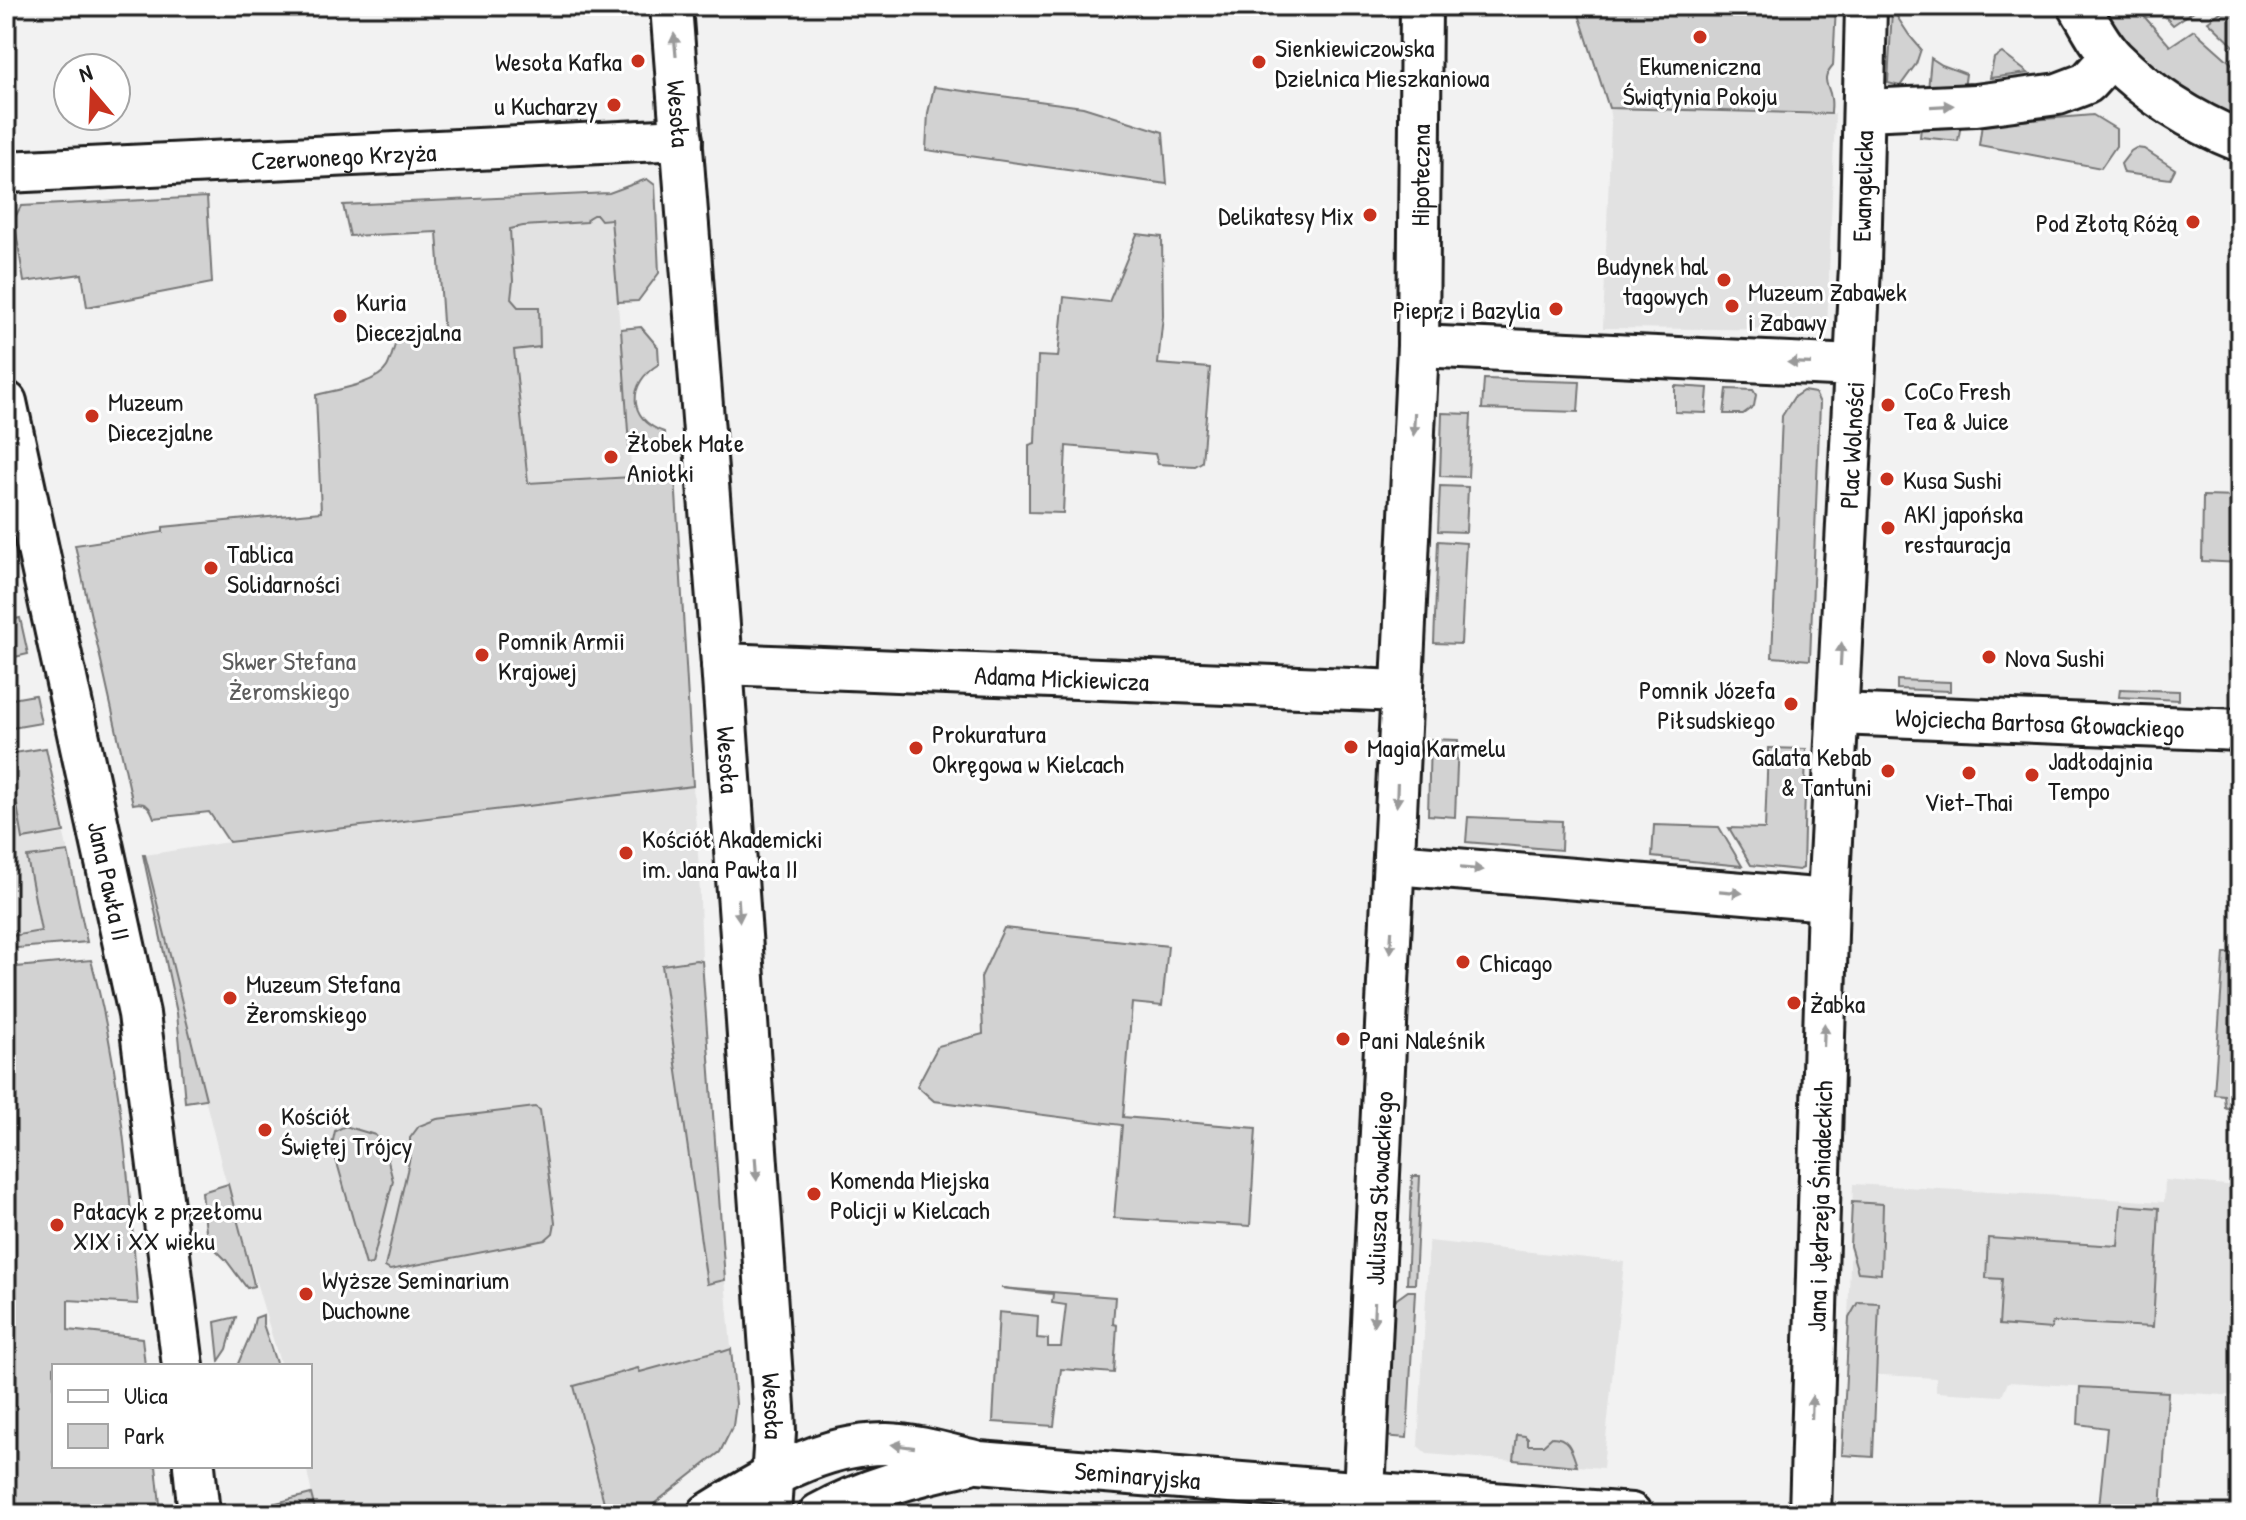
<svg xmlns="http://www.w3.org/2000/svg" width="2246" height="1520" font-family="'Patrick Hand',sans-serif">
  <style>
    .built { fill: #e2e2e2 }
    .green { fill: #d2d2d2; stroke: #777; stroke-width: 2 }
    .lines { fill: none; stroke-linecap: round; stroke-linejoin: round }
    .minor-casing { stroke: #1c1c1c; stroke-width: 46 }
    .minor { stroke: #fff; stroke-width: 40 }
    .oneway { fill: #999 }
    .poi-dot { fill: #c8321e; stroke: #fff; stroke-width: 3 }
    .labels { text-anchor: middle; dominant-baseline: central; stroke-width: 6; stroke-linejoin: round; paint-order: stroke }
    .poi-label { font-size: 26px; fill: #1c1c1c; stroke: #fff; text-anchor: start }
    .street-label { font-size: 26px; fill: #1c1c1c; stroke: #fff }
    .park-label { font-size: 26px; fill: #5c5c5c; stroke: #fff }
  </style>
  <rect width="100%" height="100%" fill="#f2f2f2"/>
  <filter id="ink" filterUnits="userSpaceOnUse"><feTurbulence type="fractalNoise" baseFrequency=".0125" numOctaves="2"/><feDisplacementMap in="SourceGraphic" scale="16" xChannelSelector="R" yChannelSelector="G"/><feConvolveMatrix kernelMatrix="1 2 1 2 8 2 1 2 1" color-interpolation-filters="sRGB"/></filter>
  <g filter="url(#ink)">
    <g class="built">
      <path d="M1609 108 1835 114 1827 330 1603 328 1611 122Z"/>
      <path d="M593 215H597L602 220 611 219 632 477 528 483 456 502 510 229 588 218Z"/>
      <path d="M8 754 23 838 64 834 68 852 27 858 41 932 6 937V755Z"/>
      <path d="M693 786 699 869 702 961 696 960 663 965 707 1284 725 1280 736 1404 733 1426 720 1452 641 1514H316L306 1466H310V1366H281L223 1171 145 855 222 843Z"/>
      <path d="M2165 1180 2240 1186V1396L2008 1382 2002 1396 1936 1392V1378L1846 1373 1853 1184 2164 1202Z"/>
      <path d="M1429 1241 1624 1262 1603 1468 1427 1454 1418 1446Z"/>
    </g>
    <g class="green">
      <path d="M1542 6H1836L1833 66C1819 82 1830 84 1831 99 1832 104 1831 109 1831 114L1609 108 1577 8 1542 10Z"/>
      <path d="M2099 6H2135L2170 46 2194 30 2240 71V117C2200 102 2149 69 2121 37 2112 28 2106 16 2099 6Z"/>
      <path d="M2155 6H2201L2173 25Z"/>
      <path d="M2229 6H2240V52L2208 21Z"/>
      <path d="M1892 9 1909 35 1921 49 1916 64 1900 86 1888 83Z"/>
      <path d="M2002 53 2028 73 1990 78 1994 58Z"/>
      <path d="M1931 58 1942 65 1966 74 1964 88 1928 90Z"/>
      <path d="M934 87 1083 107 1163 132 1167 184 926 150 928 113Z"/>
      <path d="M2093 115 2116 129V146L2101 168 1979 145 1982 124Z"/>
      <path d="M1961 124 1958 141 1920 137 1921 127Z"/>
      <path d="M2136 148 2144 149 2175 169 2170 179 2124 173 2121 164 2131 151Z"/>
      <path d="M647 179 655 185 659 273 638 301 618 302 611 219 601 220 597 215H593L588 218 587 222 523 226 510 229 513 281 511 299 518 307H539L540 347 514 350 528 483 632 477 675 476 693 786 229 842 209 812 154 818C150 806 145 801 133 804L75 545 163 532V527L321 512 316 395C335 390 377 384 387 367 391 360 393 350 396 342L444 337 437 232 350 236 343 205 609 193Z"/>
      <path d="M207 197 212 283 87 307 82 274 24 282 14 219 21 206Z"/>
      <path d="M1137 234 1162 237 1163 316 1158 364 1210 368 1202 462 1195 466 1158 464 1155 454 1066 446 1063 513 1029 512V445L1035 443 1038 356 1058 357 1064 297 1109 302Z"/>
      <path d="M641 327 658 347 659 364C627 383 627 419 664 432L666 452 629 446 621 329Z"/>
      <path d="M1484 379 1580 382 1578 412 1482 409Z"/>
      <path d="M1675 386 1708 388 1706 413 1675 412Z"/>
      <path d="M1727 389 1753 390 1756 395 1754 406 1743 414H1724Z"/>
      <path d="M1803 391 1815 393 1820 403 1810 660 1772 657 1782 416 1794 397Z"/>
      <path d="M1442 413 1471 414 1468 477 1440 476Z"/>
      <path d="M1440 486 1468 487 1466 532 1438 531Z"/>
      <path d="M2203 496 2240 497V563L2202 561Z"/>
      <path d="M1438 541 1466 543 1461 644 1434 643Z"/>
      <path d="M20 618 28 654 6 659V621Z"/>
      <path d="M1897 680 1950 682V691L1897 689Z"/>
      <path d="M2120 689 2179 691V700L2119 697Z"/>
      <path d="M35 695 41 723 6 729V700Z"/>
      <path d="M1430 739 1458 740 1455 817 1428 815Z"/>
      <path d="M46 748 64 832 23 839 8 754Z"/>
      <path d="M1768 748 1806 749 1803 868 1799 870 1751 865 1729 828 1765 829Z"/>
      <path d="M1468 817 1562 821 1561 850 1466 842Z"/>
      <path d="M1654 825 1719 827 1742 866 1652 857Z"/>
      <path d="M68 852 87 942 6 949V937L41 931 27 857Z"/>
      <path d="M143 855H145L206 1099 185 1102 177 1013Z"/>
      <path d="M1004 928 1168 946 1162 1006 1132 1003 1123 1117 1256 1128 1250 1226 1114 1218 1122 1125 934 1101 917 1086 938 1046 983 1034 981 977Z"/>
      <path d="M2224 953H2240V1114L2225 1107 2224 1095 2214 1094Z"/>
      <path d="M91 960C121 1071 130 1189 138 1304L68 1300V1330L142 1338 145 1366H54V1466H156L161 1514H6V968Z"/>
      <path d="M696 960 702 961 725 1280 707 1284 662 965Z"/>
      <path d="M535 1107 540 1110 555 1223 553 1233 545 1240 390 1270 385 1267 407 1171 410 1156V1138L419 1126 437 1119Z"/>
      <path d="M345 1126 375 1135 384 1145 393 1181 372 1264 366 1265 332 1145 335 1131Z"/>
      <path d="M1412 1176H1420L1415 1284H1407Z"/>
      <path d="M228 1184 253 1280 254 1286 247 1288 226 1260 207 1241 202 1192Z"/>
      <path d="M1852 1202 1883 1204 1881 1274 1858 1272 1850 1246Z"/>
      <path d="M2121 1205 2159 1208 2153 1327 2053 1322 2051 1329 1999 1325 2002 1279 1986 1278 1988 1238 2118 1246Z"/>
      <path d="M1001 1288 1115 1297 1113 1324 1117 1325 1114 1373 1061 1369 1054 1426 993 1422 999 1312 1038 1316 1037 1338 1048 1339V1347H1061L1066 1305 1052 1303 1053 1294Z"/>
      <path d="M1408 1291H1415L1407 1438 1382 1436 1387 1306Z"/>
      <path d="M1858 1302 1879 1303 1873 1457 1842 1455 1849 1318Z"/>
      <path d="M263 1315V1324L277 1366H237L252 1331 255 1318Z"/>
      <path d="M236 1317 227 1349 219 1361 215 1322Z"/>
      <path d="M731 1349 736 1404 733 1426 720 1452 641 1514H607L574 1386 638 1368 640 1372 720 1350 722 1352Z"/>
      <path d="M2080 1387 2168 1392 2161 1512 2099 1507 2107 1428 2078 1424Z"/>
      <path d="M1517 1435 1525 1436 1528 1439V1445H1543L1552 1437C1570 1437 1572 1452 1577 1466L1514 1460Z"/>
      <path d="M311 1494 316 1514 237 1513Z"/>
    </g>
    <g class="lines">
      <g class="minor-casing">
        <g id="minor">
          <path id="s1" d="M671 6 722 664 774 1407 775 1432 770 1514"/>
          <path d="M2079 6C2089 23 2100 45 2114 59 2150 95 2193 122 2240 141"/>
          <path d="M1864 110 1976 105 2058 94 2087 83 2111 57"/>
          <path id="s2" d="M6 172 682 139"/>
          <path id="s3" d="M1855 366 1860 266 1866 6"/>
          <path id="s4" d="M6 402 139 1014 183 1366"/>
          <path id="s5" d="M722 664 1402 691"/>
          <path id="s6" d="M1838 714 2240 730"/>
          <path id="s7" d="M1395 864 1828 900 1855 366 1418 346"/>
          <path d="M194 1466 199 1514"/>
          <path id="s8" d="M708 1514C761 1481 822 1443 887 1444 918 1445 949 1455 979 1462L1631 1514"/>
          <path d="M819 1514C864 1489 917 1475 967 1464"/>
          <path id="s9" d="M1363 1514 1418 346 1421 6"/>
          <path id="s10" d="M1810 1514 1828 900"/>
        </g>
      </g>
      <use href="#minor" class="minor"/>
    </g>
    <defs><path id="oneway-solid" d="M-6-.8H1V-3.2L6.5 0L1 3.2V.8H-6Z" transform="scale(2)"/></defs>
    <g class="oneway">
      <use href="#oneway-solid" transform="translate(675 45) rotate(-95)"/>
      <use href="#oneway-solid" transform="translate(1942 106) rotate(-3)"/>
      <use href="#oneway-solid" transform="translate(1799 363) rotate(-178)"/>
      <use href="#oneway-solid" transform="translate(1414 424) rotate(93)"/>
      <use href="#oneway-solid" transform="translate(1841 654) rotate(-87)"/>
      <use href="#oneway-solid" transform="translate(1397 795) rotate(92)"/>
      <use href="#oneway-solid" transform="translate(1472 869) rotate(5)"/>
      <use href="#oneway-solid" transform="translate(1731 892) rotate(5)"/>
      <use href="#oneway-solid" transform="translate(739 910) rotate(86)"/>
      <use href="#oneway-solid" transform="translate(1391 942) rotate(93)"/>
      <use href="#oneway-solid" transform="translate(1824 1035) rotate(-88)"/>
      <use href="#oneway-solid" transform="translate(756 1169) rotate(86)"/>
      <use href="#oneway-solid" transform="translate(1374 1314) rotate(93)"/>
      <use href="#oneway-solid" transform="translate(1812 1407) rotate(-88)"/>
      <use href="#oneway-solid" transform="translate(903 1446) rotate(-172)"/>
    </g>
  </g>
  <g class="poi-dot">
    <circle cx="1700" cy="37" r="8"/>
    <circle cx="638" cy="61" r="8"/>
    <circle cx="1259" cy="62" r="8"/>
    <circle cx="614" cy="105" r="8"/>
    <circle cx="1370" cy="215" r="8"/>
    <circle cx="2193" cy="222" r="8"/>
    <circle cx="1724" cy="280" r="8"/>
    <circle cx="1732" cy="306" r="8"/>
    <circle cx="1556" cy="309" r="8"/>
    <circle cx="340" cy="316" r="8"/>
    <circle cx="1888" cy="405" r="8"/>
    <circle cx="92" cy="416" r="8"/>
    <circle cx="611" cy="457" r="8"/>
    <circle cx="1887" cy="479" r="8"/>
    <circle cx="1888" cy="528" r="8"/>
    <circle cx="211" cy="568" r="8"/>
    <circle cx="482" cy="655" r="8"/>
    <circle cx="1989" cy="657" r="8"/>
    <circle cx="1791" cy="704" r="8"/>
    <circle cx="1351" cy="747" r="8"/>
    <circle cx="916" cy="748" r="8"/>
    <circle cx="1888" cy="771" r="8"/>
    <circle cx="1969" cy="773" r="8"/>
    <circle cx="2032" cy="775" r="8"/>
    <circle cx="626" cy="853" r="8"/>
    <circle cx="1463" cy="962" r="8"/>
    <circle cx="230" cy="998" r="8"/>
    <circle cx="1794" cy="1003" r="8"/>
    <circle cx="1343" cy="1039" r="8"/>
    <circle cx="265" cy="1130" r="8"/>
    <circle cx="814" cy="1194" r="8"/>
    <circle cx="57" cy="1225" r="8"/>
    <circle cx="306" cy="1294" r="8"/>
  </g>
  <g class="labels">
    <g class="poi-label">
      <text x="1275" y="47">Sienkiewiczowska<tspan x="1275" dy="30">Dzielnica Mieszkaniowa</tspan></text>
      <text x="622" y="61" text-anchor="end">Wesoła Kafka</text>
      <text x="1700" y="65" text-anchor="middle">Ekumeniczna<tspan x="1700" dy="30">Świątynia Pokoju</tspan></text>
      <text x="598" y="105" text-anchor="end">u Kucharzy</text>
      <text x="1354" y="215" text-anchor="end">Delikatesy Mix</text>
      <text x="2177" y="222" text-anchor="end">Pod Złotą Różą</text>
      <text x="1708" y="265" text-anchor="end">Budynek hal<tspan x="1708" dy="30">tagowych</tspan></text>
      <text x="1748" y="291">Muzeum Zabawek<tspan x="1748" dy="30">i Zabawy</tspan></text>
      <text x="356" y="301">Kuria<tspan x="356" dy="30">Diecezjalna</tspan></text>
      <text x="1540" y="309" text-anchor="end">Pieprz i Bazylia</text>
      <text x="1904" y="390">CoCo Fresh<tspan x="1904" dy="30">Tea &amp; Juice</tspan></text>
      <text x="108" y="401">Muzeum<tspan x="108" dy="30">Diecezjalne</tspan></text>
      <text x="627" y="442">Żłobek Małe<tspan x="627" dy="30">Aniołki</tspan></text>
      <text x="1903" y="479">Kusa Sushi</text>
      <text x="1904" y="513">AKI japońska<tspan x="1904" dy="30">restauracja</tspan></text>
      <text x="227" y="553">Tablica<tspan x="227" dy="30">Solidarności</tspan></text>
      <text x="498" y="640">Pomnik Armii<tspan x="498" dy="30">Krajowej</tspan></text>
      <text x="2005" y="657">Nova Sushi</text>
      <text x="1775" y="689" text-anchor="end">Pomnik Józefa<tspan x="1775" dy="30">Piłsudskiego</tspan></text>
      <text x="932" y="733">Prokuratura<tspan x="932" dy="30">Okręgowa w Kielcach</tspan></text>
      <text x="1367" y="747">Magia Karmelu</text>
      <text x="1872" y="756" text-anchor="end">Galata Kebab<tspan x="1872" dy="30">&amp; Tantuni</tspan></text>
      <text x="2048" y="760">Jadłodajnia<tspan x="2048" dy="30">Tempo</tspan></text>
      <text x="1969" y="801" text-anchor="middle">Viet-Thai</text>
      <text x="642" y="838">Kościół Akademicki<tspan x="642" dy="30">im. Jana Pawła II</tspan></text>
      <text x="1479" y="962">Chicago</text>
      <text x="246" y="983">Muzeum Stefana<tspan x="246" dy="30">Żeromskiego</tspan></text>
      <text x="1810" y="1003">Żabka</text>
      <text x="1359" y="1039">Pani Naleśnik</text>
      <text x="281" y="1115">Kościół<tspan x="281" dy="30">Świętej Trójcy</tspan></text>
      <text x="830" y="1179">Komenda Miejska<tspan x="830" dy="30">Policji w Kielcach</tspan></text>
      <text x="73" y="1210">Pałacyk z przełomu<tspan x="73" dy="30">XIX i XX wieku</tspan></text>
      <text x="322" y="1279">Wyższe Seminarium<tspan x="322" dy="30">Duchowne</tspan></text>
    </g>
    <g class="street-label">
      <text stroke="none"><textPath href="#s1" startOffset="108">Wesoła</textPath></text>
      <text stroke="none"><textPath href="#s2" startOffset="338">Czerwonego Krzyża</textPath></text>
      <text stroke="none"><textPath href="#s9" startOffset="1340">Hipoteczna</textPath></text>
      <text stroke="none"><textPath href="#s3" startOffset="180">Ewangelicka</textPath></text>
      <text stroke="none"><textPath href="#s7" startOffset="890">Plac Wolności</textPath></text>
      <text stroke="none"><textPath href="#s5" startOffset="340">Adama Mickiewicza</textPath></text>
      <text stroke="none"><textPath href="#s6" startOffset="202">Wojciecha Bartosa Głowackiego</textPath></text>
      <text stroke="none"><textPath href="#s1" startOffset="756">Wesoła</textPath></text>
      <text stroke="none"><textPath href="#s4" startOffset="490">Jana Pawła II</textPath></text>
      <text stroke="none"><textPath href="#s9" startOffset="326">Juliusza Słowackiego</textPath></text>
      <text stroke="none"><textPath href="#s10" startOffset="308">Jana i Jędrzeja Śniadeckich</textPath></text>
      <text stroke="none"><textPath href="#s1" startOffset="1404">Wesoła</textPath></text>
      <text stroke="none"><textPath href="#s8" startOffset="448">Seminaryjska</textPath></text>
    </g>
    <g class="park-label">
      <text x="289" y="660">Skwer Stefana<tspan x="289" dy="30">Żeromskiego</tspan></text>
    </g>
  </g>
  <rect width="2246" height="1520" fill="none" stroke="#fff" stroke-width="32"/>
  <rect x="16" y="16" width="2214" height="1488" fill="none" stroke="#1c1c1c" stroke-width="3" filter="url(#ink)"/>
  <rect x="52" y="1364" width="260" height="104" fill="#ffffff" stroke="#a4a4a4" stroke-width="2"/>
  <rect x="68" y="1390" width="40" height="12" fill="#ffffff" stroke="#a4a4a4" stroke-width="2"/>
  <text x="124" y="1404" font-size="24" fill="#1c1c1c">Ulica</text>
  <rect x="68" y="1424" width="40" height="24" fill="#d2d2d2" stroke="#a4a4a4" stroke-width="2"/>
  <text x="124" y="1444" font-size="24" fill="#1c1c1c">Park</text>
  <g transform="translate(92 92) rotate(341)"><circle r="38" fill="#ffffff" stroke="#a4a4a4" stroke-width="2"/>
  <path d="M0-6L14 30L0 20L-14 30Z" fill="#c8321e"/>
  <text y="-12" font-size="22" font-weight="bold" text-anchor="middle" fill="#1c1c1c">N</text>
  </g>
</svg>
